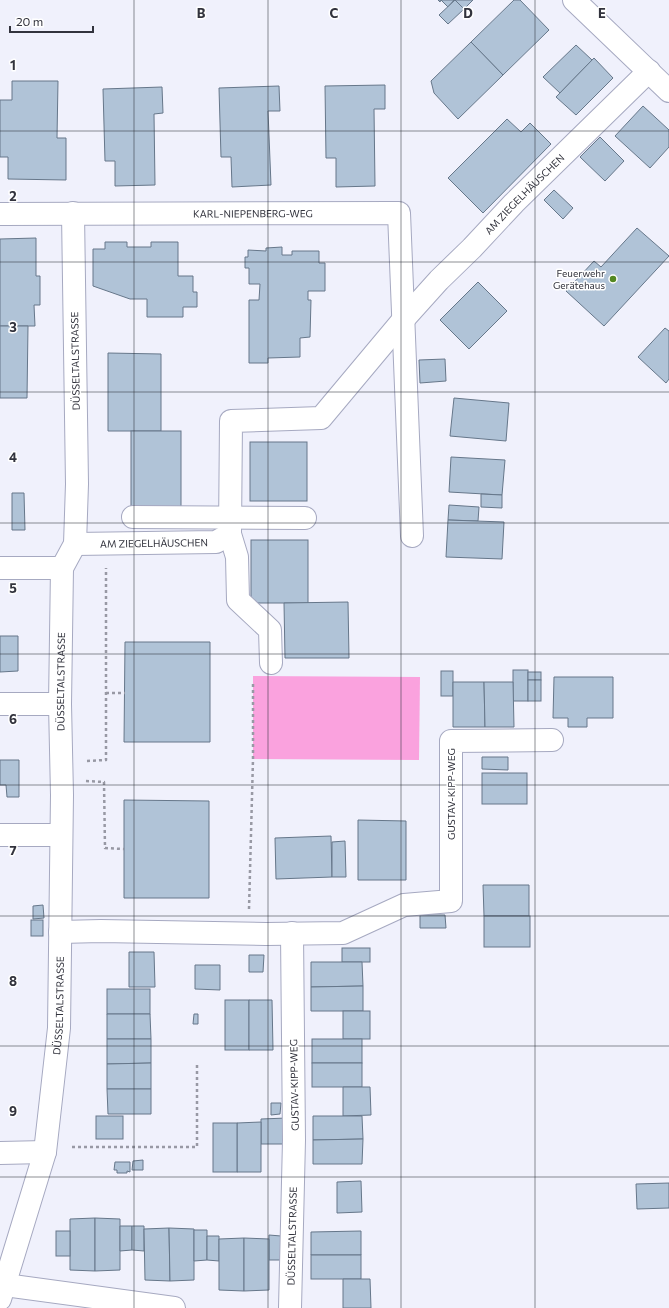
<svg xmlns="http://www.w3.org/2000/svg" width="669" height="1308" font-family="Commissioner,sans-serif">
  <style>
    .green { fill: #faa2de }
    .building { fill: #b0c3d7; stroke: #66778a }
    .lines { fill: none; stroke-linecap: round; stroke-linejoin: round }
    .minor-casing { stroke: #a6a9c1; stroke-width: 24 }
    .path { stroke: #9899a4; stroke-width: 2.5; stroke-dasharray: 3 3; stroke-linecap: butt }
    .minor { stroke: #fff; stroke-width: 22 }
    .grid { fill: none; stroke: #32333d; stroke-width: 1; stroke-opacity: 0.55 }
    .poi-dot { fill: #538821; stroke: #fff; stroke-width: 1.5 }
    .labels { text-anchor: middle; dominant-baseline: central; stroke-width: 3; stroke-linejoin: round; paint-order: stroke }
    .street-label { font-size: 10px; fill: #32333d; stroke: #fff }
    .poi-label { font-size: 10px; fill: #32333d; stroke: #fff; text-anchor: end }
    .grid-label { font-size: 13px; text-anchor: middle; font-weight: bold; fill: #32333d; stroke: #fff; stroke-width: 3; stroke-linejoin: round; paint-order: stroke }
  </style>
  <rect width="100%" height="100%" fill="#f0f1fc"/>
  <path class="green" d="M253 676 420 677 419 760 253 759Z"/>
  <g class="building">
    <path d="M438 0H454L448 7 441 0 440 2Z"/>
    <path d="M455 0H473L464 9Z"/>
    <path d="M455 0 464 9 448 24 439 15Z"/>
    <path d="M514 0H520L549 30 503 75 471 42Z"/>
    <path d="M471 42 503 75 458 119 434 93 431 81Z"/>
    <path d="M576 45 592 60 560 93 543 77Z"/>
    <path d="M594 58 613 78 576 115 556 97Z"/>
    <path d="M12 81H58L57 138H66V180L8 179V157H0V100H12Z"/>
    <path d="M385 85V109H374L375 186 336 187V158H326L325 86Z"/>
    <path d="M279 86 280 111H268L271 185 232 187 231 157H221L219 88Z"/>
    <path d="M162 87 163 113 154 114 155 185 115 186V161H105L103 89Z"/>
    <path d="M643 106 669 130V147L650 168 615 136Z"/>
    <path d="M507 119 521 132 530 123 551 144 483 213 448 178Z"/>
    <path d="M600 137 624 161 605 181 580 157Z"/>
    <path d="M554 190 573 208 563 219 544 200Z"/>
    <path d="M637 228 669 256 604 326 566 291 594 261 601 267Z"/>
    <path d="M36 238V276H40V305H34L35 326H0V239Z"/>
    <path d="M105 242H127V247H151V242H178V276H193V292H197V307H183V317H147V299H130L93 286V249H105Z"/>
    <path d="M282 247V255H292V251H319V263H325V291H308V300H311L310 337 300 338V357L268 358V363H249V300H259L260 284H249V268H245V257H248V250L266 251V248Z"/>
    <path d="M478 282 507 311 469 349 440 320Z"/>
    <path d="M0 326H28L27 398H0Z"/>
    <path d="M665 328 669 331V379L666 383 638 357Z"/>
    <path d="M108 353 161 354V431H108Z"/>
    <path d="M445 359 446 381 420 383 419 360Z"/>
    <path d="M454 398 509 403 506 441 450 436Z"/>
    <rect x="131" y="431" width="50" height="76"/>
    <rect x="250" y="442" width="57" height="59"/>
    <path d="M451 457 505 460 502 495 449 492Z"/>
    <path d="M12 493H24L25 530H12Z"/>
    <path d="M481 494 502 495V508L481 507Z"/>
    <path d="M449 505 479 507 478 521 448 520Z"/>
    <path d="M448 520 504 522 502 559 446 557Z"/>
    <rect x="251" y="540" width="57" height="63"/>
    <path d="M348 602 349 658H285L284 603Z"/>
    <path d="M0 636H18V671L0 672Z"/>
    <path d="M125 642H210V742H124Z"/>
    <rect x="513" y="670" width="15" height="31"/>
    <rect x="441" y="671" width="12" height="25"/>
    <rect x="528" y="672" width="13" height="8"/>
    <path d="M554 677H613V718H587V727H568V718H553Z"/>
    <rect x="528" y="680" width="13" height="21"/>
    <path d="M453 682H484L485 727H453Z"/>
    <path d="M484 682H513L514 727H485Z"/>
    <path d="M482 757H508V770L482 769Z"/>
    <path d="M0 760H19V797H7L6 785H0Z"/>
    <rect x="482" y="773" width="45" height="31"/>
    <path d="M124 800 209 801V898H124Z"/>
    <path d="M358 820 406 821V880H358Z"/>
    <path d="M331 836 332 877 276 879 275 838Z"/>
    <path d="M345 841 346 877H332V842Z"/>
    <path d="M483 885H529V916H484Z"/>
    <path d="M43 905 44 918 33 919V906Z"/>
    <path d="M420 915H445L446 928H420Z"/>
    <rect x="484" y="916" width="46" height="31"/>
    <rect x="31" y="920" width="12" height="16"/>
    <rect x="342" y="948" width="28" height="14"/>
    <path d="M129 952H154L155 987H129Z"/>
    <path d="M249 955H264L263 972H249Z"/>
    <path d="M311 962H362L363 986 311 987Z"/>
    <path d="M195 965H220V990L195 989Z"/>
    <path d="M363 986V1011H311V987Z"/>
    <rect x="107" y="989" width="43" height="25"/>
    <rect x="225" y="1000" width="24" height="50"/>
    <path d="M249 1000H272L273 1050H249Z"/>
    <rect x="343" y="1011" width="27" height="28"/>
    <path d="M107 1014H150L151 1039H107Z"/>
    <path d="M194 1014H198V1024H193Z"/>
    <path d="M107 1039H151V1063L107 1064Z"/>
    <rect x="312" y="1039" width="50" height="24"/>
    <path d="M151 1063V1089H107V1064Z"/>
    <rect x="312" y="1063" width="50" height="24"/>
    <path d="M343 1087H370L371 1115 343 1116Z"/>
    <path d="M107 1089H151V1114H108Z"/>
    <path d="M271 1103H281L280 1114 271 1115Z"/>
    <rect x="96" y="1116" width="27" height="23"/>
    <path d="M313 1116H362L363 1139 313 1140Z"/>
    <path d="M287 1118V1144H261V1119Z"/>
    <path d="M261 1122V1172H237V1123Z"/>
    <rect x="213" y="1123" width="24" height="49"/>
    <path d="M363 1139 362 1164H313V1140Z"/>
    <path d="M143 1160V1170H132L133 1161Z"/>
    <path d="M115 1162H130V1172L127 1171V1173H117V1170H114Z"/>
    <path d="M361 1181 362 1212 337 1213V1182Z"/>
    <path d="M669 1183V1208L637 1209 636 1184Z"/>
    <path d="M95 1218V1271L70 1270V1219Z"/>
    <path d="M95 1218 120 1219V1270L95 1271Z"/>
    <path d="M120 1226H132V1250L120 1251Z"/>
    <path d="M132 1226H144V1251L132 1250Z"/>
    <path d="M169 1228 170 1281 145 1280 144 1229Z"/>
    <path d="M169 1228 194 1229V1280L170 1281Z"/>
    <path d="M194 1230H207V1260L194 1261Z"/>
    <rect x="56" y="1231" width="14" height="25"/>
    <path d="M361 1231V1255H311V1232Z"/>
    <path d="M269 1235 281 1236V1260H269Z"/>
    <path d="M207 1236H219V1261L207 1260Z"/>
    <path d="M244 1238V1291L219 1290V1239Z"/>
    <path d="M244 1238 269 1239V1290L244 1291Z"/>
    <rect x="311" y="1255" width="50" height="24"/>
    <path d="M343 1279H370L371 1308H343Z"/>
  </g>
  <g class="lines">
    <g class="minor-casing">
      <g id="minor">
        <path d="M574 0 669 91"/>
        <path id="s1" d="M0 214 399 213 412 536"/>
        <path d="M133 517 305 518"/>
        <path d="M230 534 237 557 238 600 270 630 271 663"/>
        <path id="s2" d="M75 544 216 542 230 534 231 421 321 418 403 320 439 280 472 248 514 203 649 71"/>
        <path d="M0 568H62"/>
        <path d="M0 704H60"/>
        <path d="M0 835H61"/>
        <path d="M60 932 101 931 266 934 343 933 404 905 451 901V741L552 740"/>
        <path d="M0 1153 45 1152"/>
        <path d="M5 1285 174 1308"/>
        <path id="s3" d="M0 1299 45 1152 59 1028 62 795 60 704 62 568 75 544 77 484 73 213"/>
        <path id="s4" d="M290 1308 294 1140 292 933"/>
      </g>
    </g>
    <g class="path">
      <path d="M106 693H125"/>
      <path d="M87 761 106 760V568"/>
      <path d="M86 781 104 782 105 848 124 849"/>
      <path d="M249 909 253 759V682"/>
      <path d="M72 1147H197V1063"/>
    </g>
    <use href="#minor" class="minor"/>
  </g>
  <path class="grid" d="M134 0V1308M268 0V1308M401 0V1308M535 0V1308M0 131H669M0 262H669M0 392H669M0 523H669M0 654H669M0 785H669M0 916H669M0 1046H669M0 1177H669"/>
  <circle class="poi-dot" cx="613" cy="279" r="4"/>
  <g class="labels">
    <g class="street-label">
      <text stroke="none"><textPath href="#s2" startOffset="663">AM ZIEGELHÄUSCHEN</textPath></text>
      <text stroke="none"><textPath href="#s1" startOffset="253">KARL-NIEPENBERG-WEG</textPath></text>
      <text transform="translate(75 361) rotate(-91)">DÜSSELTALSTRASSE</text>
      <text stroke="none"><textPath href="#s2" startOffset="79">AM ZIEGELHÄUSCHEN</textPath></text>
      <text stroke="none"><textPath href="#s3" startOffset="625">DÜSSELTALSTRASSE</textPath></text>
      <text transform="translate(451 794) rotate(-90)">GUSTAV-KIPP-WEG</text>
      <text stroke="none"><textPath href="#s3" startOffset="301">DÜSSELTALSTRASSE</textPath></text>
      <text transform="translate(294 1085) rotate(-91)">GUSTAV-KIPP-WEG</text>
      <text stroke="none"><textPath href="#s4" startOffset="72">DÜSSELTALSTRASSE</textPath></text>
    </g>
    <g class="poi-label">
      <text x="605" y="273">Feuerwehr<tspan x="605" dy="12">Gerätehaus</tspan></text>
    </g>
  </g>
  <g class="grid-label">
    <text x="201" y="18">B</text>
    <text x="334" y="18">C</text>
    <text x="468" y="18">D</text>
    <text x="602" y="18">E</text>
    <text x="13" y="70">1</text>
    <text x="13" y="201">2</text>
    <text x="13" y="332">3</text>
    <text x="13" y="462">4</text>
    <text x="13" y="593">5</text>
    <text x="13" y="724">6</text>
    <text x="13" y="855">7</text>
    <text x="13" y="986">8</text>
    <text x="13" y="1116">9</text>
  </g>
  <path d="M10 26v6h83v-6" fill="none" stroke="#32333d" stroke-width="2"/>
  <text x="16" y="26" font-size="12" fill="#32333d" stroke="#ffffff" stroke-width="3" paint-order="stroke">20 m</text>
</svg>
